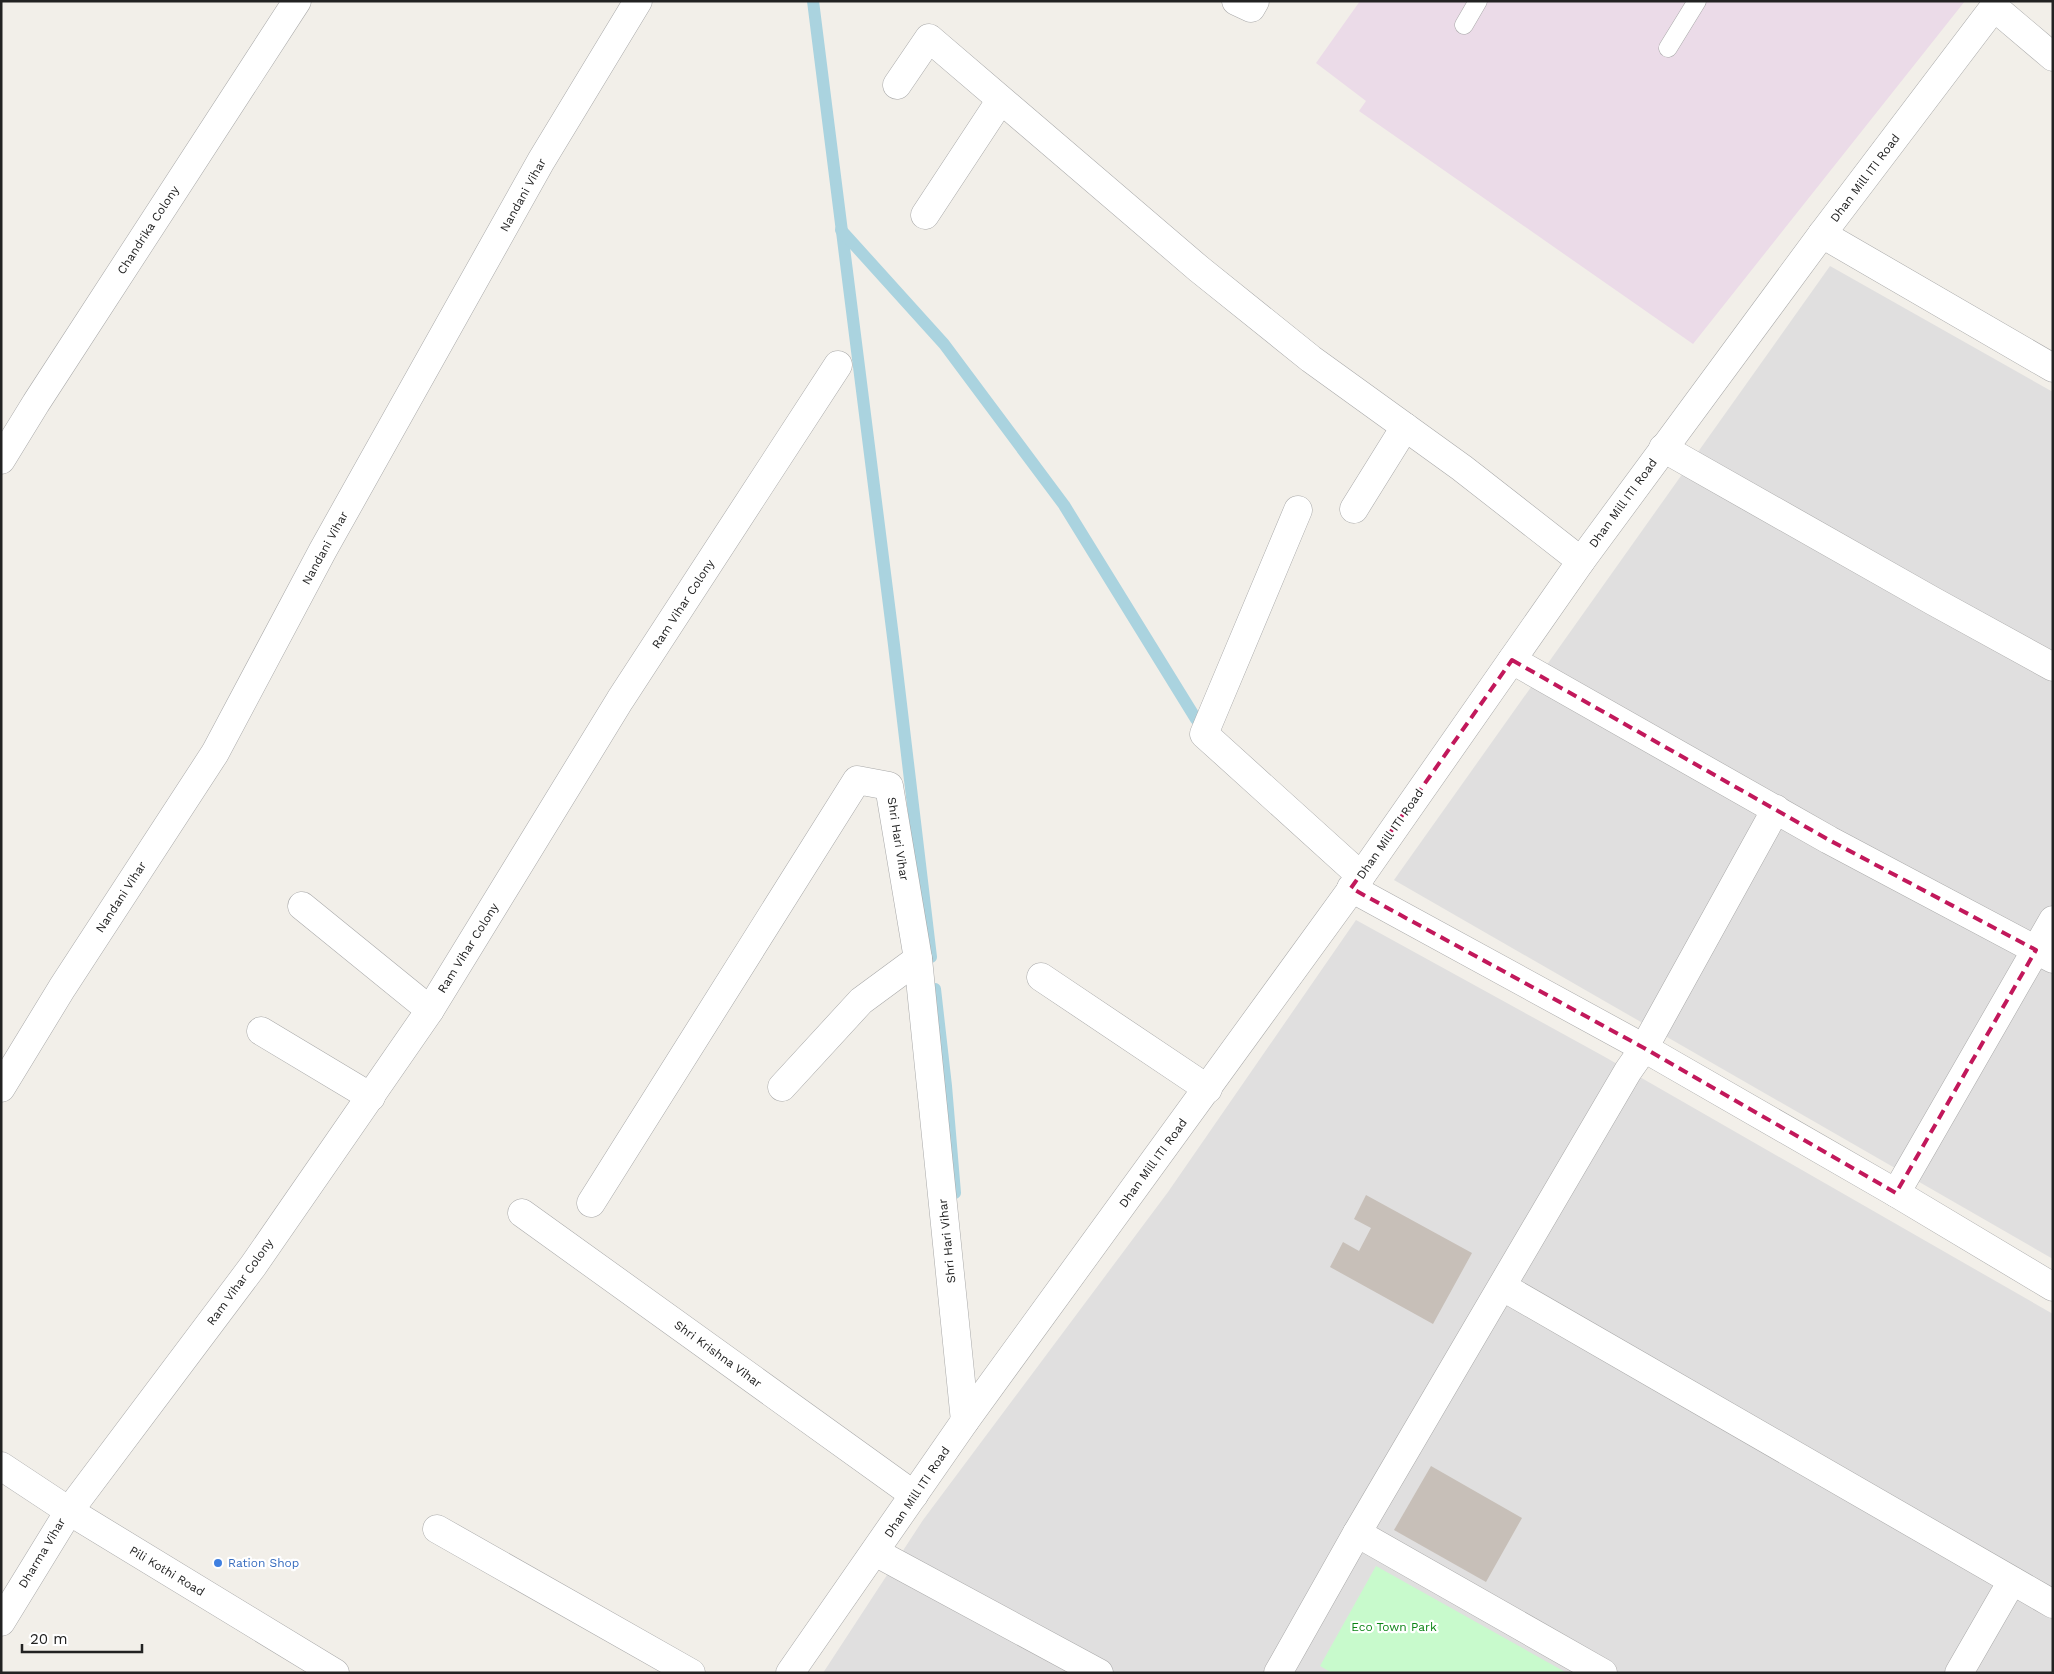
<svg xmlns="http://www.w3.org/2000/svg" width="2054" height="1674" font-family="'Work Sans',sans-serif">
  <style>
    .residential { fill: #e0dfdf }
    .industrial { fill: #ebdbe8 }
    .park { fill: #c8facc }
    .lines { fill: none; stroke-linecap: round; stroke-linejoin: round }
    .stream { stroke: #aad3df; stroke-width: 12 }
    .building { fill: #c7bfb8 }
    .service-casing { stroke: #a9a9a9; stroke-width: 19 }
    .minor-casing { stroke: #a9a9a9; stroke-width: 29 }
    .tertiary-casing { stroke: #a9a9a9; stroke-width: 29 }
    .service { stroke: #fff; stroke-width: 18 }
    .minor { stroke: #fff; stroke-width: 28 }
    .tertiary { stroke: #fff; stroke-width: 28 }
    .marked { fill: none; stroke: #c2185b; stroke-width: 4; stroke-dasharray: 10 6; stroke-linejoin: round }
    .shop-dot { fill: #3f7fe0; stroke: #fff; stroke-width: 2 }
    .labels { text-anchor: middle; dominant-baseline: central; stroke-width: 4.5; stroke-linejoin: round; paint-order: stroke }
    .street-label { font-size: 12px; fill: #222; stroke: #fff }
    .shop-label { font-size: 12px; fill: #366cbe; stroke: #fff; text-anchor: start }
    .park-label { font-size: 12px; fill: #0c8416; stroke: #fff }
  </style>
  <rect width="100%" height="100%" fill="#f2efe9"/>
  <g class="residential">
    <path d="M1830 266 2053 392V1259L1394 880Z"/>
    <path d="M1356 920 1605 1057 2053 1314V1673H823L923 1520 1168 1192Z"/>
  </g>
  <path class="industrial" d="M1360 1H1965L1693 344 1359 111 1366 101 1316 63Z"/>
  <path class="park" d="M1376 1566 1567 1673H1332L1320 1666Z"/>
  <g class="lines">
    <g class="stream">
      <path d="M813 1 894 645 931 957"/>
      <path d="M841 230 944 344 1064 505 1196 719"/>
      <path d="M935 989 946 1086 955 1193"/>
    </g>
  </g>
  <g class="building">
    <path d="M1366 1195 1472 1253 1433 1324 1330 1267 1343 1242 1359 1251 1371 1228 1354 1219Z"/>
    <path d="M1431 1466 1522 1518 1486 1582 1394 1530Z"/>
  </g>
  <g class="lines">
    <g class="service-casing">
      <g id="service">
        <path d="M1464 25 1478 1"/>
        <path d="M1668 48 1697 1"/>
      </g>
    </g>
    <g class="minor-casing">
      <g id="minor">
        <path d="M1236 1 1251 8 1255 1"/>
        <path d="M897 85 929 38 1199 269 1311 359 1462 468 1581 561"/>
        <path d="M925 215 1000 101"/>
        <path d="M1822 234 2053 368"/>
        <path d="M1663 448 1933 601 2053 667"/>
        <path d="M1 460 36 403 297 1"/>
        <path d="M1354 509 1405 427"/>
        <path d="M1298 510 1204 734 1361 876"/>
        <path d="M1512 660 1829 840 2053 959"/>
        <path d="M1351 888 1644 1048 1896 1193 2053 1287"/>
        <path d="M302 906 430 1010"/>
        <path d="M1041 977 1208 1089"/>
        <path d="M261 1031 371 1097"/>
        <path d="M782 1087 861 1001 918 959"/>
        <path d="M1 1088 62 988 215 753 323 550 541 161 638 1"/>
        <path d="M1896 1193 2053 920"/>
        <path d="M591 1203 857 780 889 786 918 959 965 1421"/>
        <path d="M522 1213 914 1495"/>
        <path d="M1503 1287 2053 1604"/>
        <path d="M437 1529 691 1673"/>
        <path d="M1357 1533 1603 1673"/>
        <path d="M875 1552 1099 1673"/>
        <path d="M1 1622 69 1511 253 1266 430 1010 620 700 838 365"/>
        <path d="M1278 1673 1357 1533 1628 1071 1644 1048 1776 809"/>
        <path d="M1959 1673 2012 1581"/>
      </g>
    </g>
    <g class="tertiary-casing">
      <g id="tertiary">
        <path d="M1994 7 2053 57"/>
        <path d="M1 1466 69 1511 335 1673"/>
        <path d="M790 1673 965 1421 1361 876 1581 561 1822 234 1994 7 1995 1"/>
      </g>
    </g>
    <use href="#service" class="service"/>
    <use href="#minor" class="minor"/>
    <use href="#tertiary" class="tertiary"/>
  </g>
  <path class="marked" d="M1512 660 1829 840 2036 950 1896 1193 1644 1048 1351 888Z"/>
  <circle class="shop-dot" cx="218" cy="1563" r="5"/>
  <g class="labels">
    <g class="street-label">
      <text transform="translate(1865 178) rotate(-53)">Dhan Mill ITI Road</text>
      <text transform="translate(523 195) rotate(-61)">Nandani Vihar</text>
      <text transform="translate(148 230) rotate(-57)">Chandrika Colony</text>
      <text transform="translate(1623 503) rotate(-54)">Dhan Mill ITI Road</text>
      <text transform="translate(325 548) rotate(-61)">Nandani Vihar</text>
      <text transform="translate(683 604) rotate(-57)">Ram Vihar Colony</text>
      <text transform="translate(1390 834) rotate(-55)">Dhan Mill ITI Road</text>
      <text transform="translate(898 839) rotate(81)">Shri Hari Vihar</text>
      <text transform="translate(121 897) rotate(-57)">Nandani Vihar</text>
      <text transform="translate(468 948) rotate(-58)">Ram Vihar Colony</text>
      <text transform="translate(1153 1163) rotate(-54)">Dhan Mill ITI Road</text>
      <text transform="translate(947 1241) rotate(-96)">Shri Hari Vihar</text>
      <text transform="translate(240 1282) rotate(-54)">Ram Vihar Colony</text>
      <text transform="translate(718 1354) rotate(36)">Shri Krishna Vihar</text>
      <text transform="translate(917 1492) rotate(-56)">Dhan Mill ITI Road</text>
      <text transform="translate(42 1553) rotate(-59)">Dharma Vihar</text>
      <text transform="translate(167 1571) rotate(31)">Pili Kothi Road</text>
    </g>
    <g class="shop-label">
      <text x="228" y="1563">Ration Shop</text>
    </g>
    <g class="park-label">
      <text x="1394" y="1627">Eco Town Park</text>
    </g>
  </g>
  <rect width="2054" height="1674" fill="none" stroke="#222222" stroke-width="5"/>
  <path d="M22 1644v8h120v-8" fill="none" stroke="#222222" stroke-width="2.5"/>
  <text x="30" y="1644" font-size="15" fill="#222222" stroke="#ffffff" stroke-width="4" paint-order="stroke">20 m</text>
</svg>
